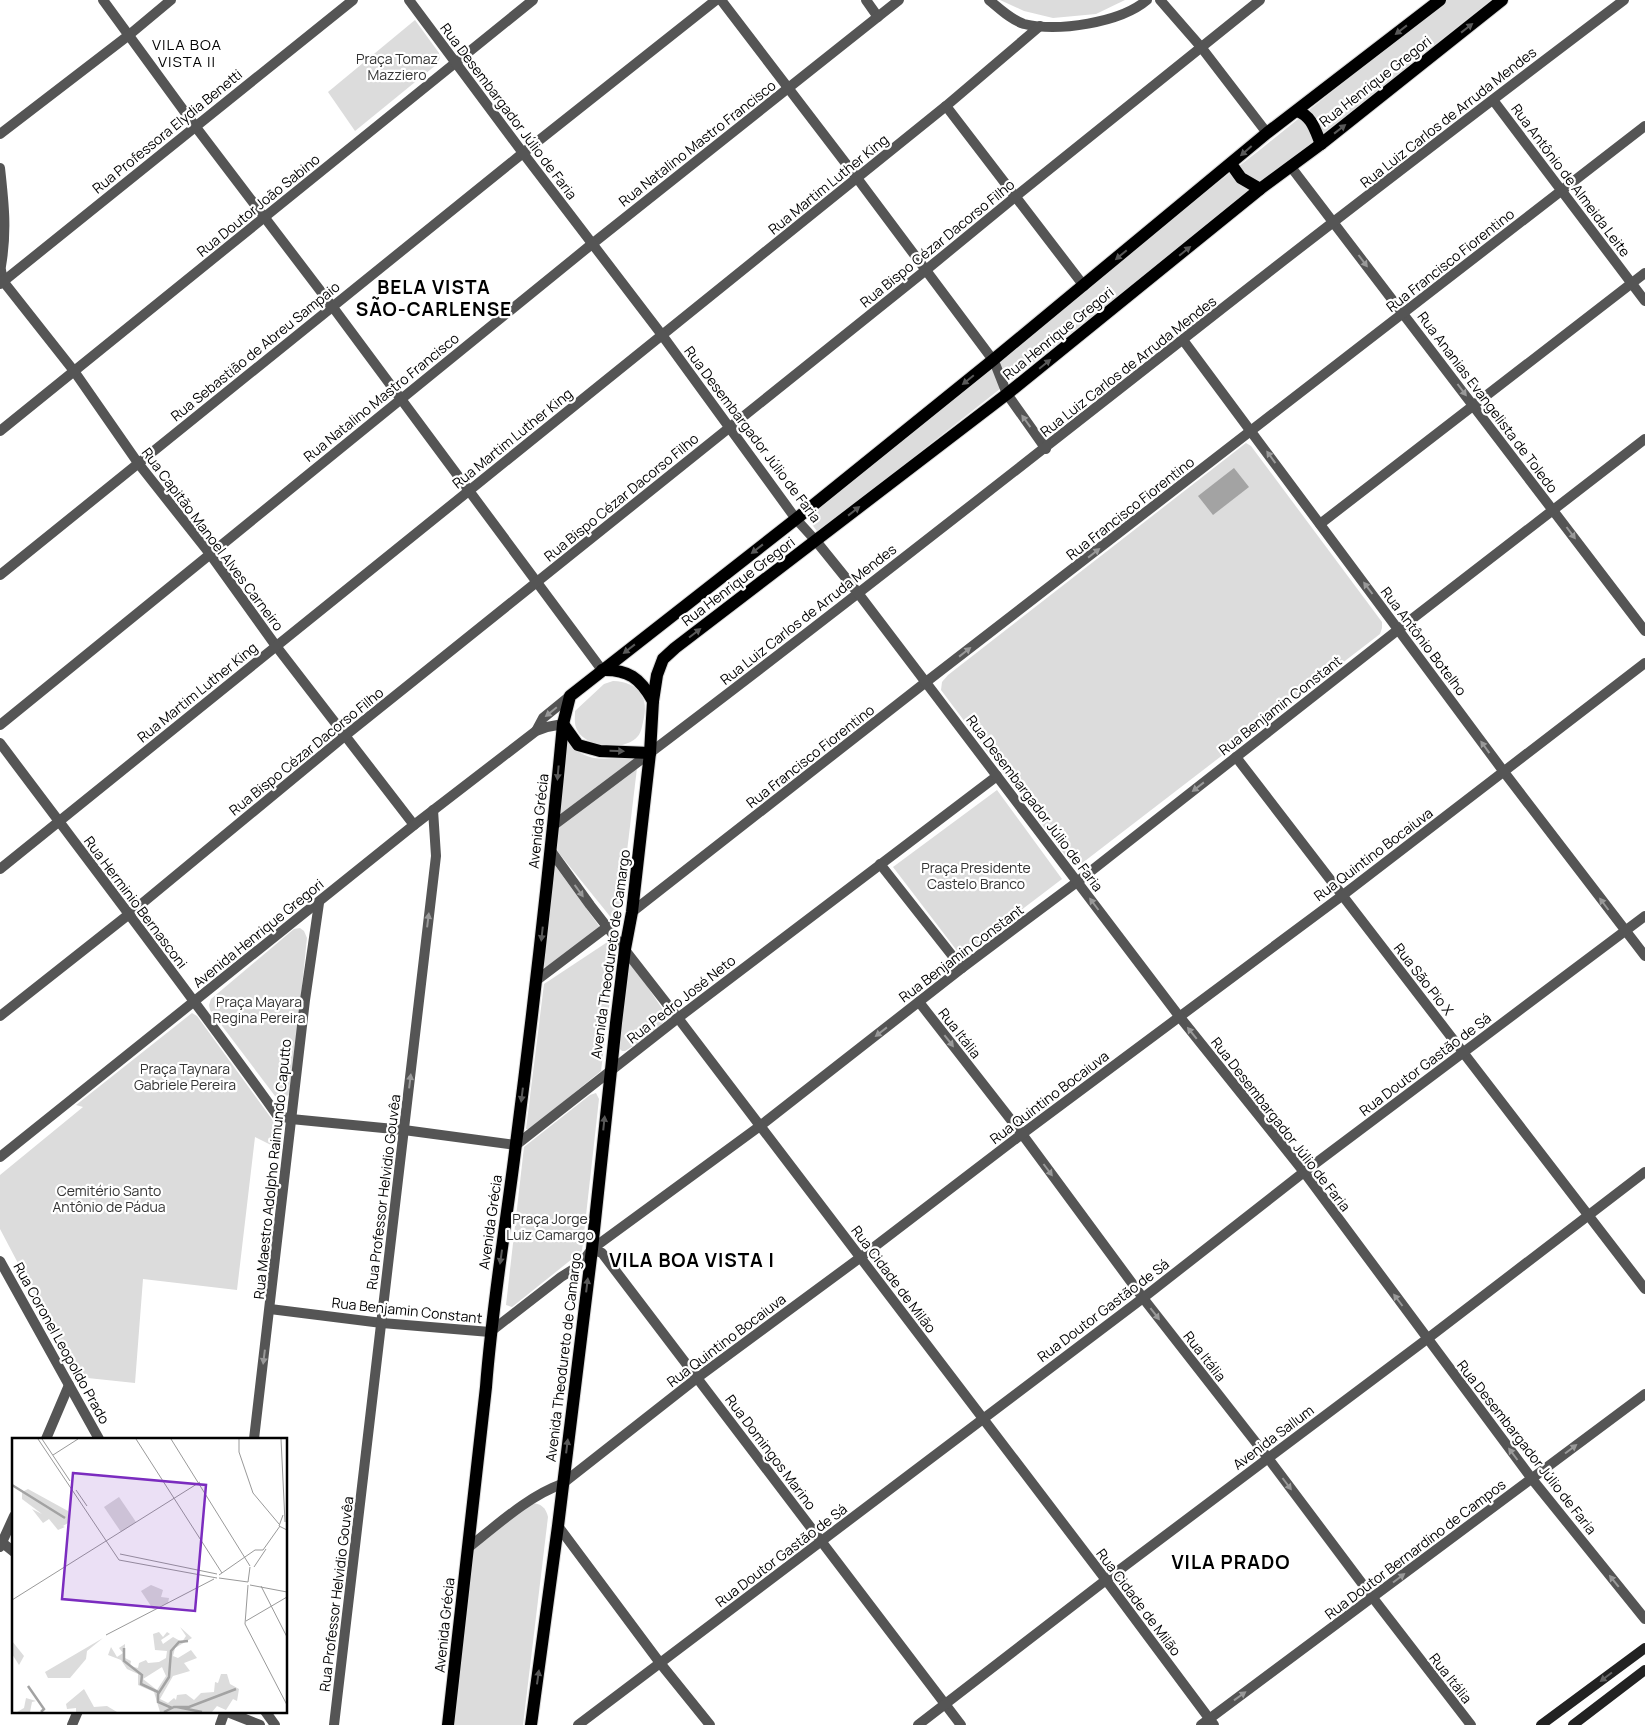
<svg xmlns="http://www.w3.org/2000/svg" width="1645" height="1725" font-family="Manrope,sans-serif">
  <style>
    .green { fill: #dcdcdc }
    .water { fill: #a3a3a3 }
    .lines { fill: none; stroke-linecap: round; stroke-linejoin: round }
    .primary-casing { stroke: #dbdbdb; stroke-width: 14 }
    .minor { stroke: #555; stroke-width: 10 }
    .tertiary { stroke: #555; stroke-width: 10 }
    .secondary { stroke: #222; stroke-width: 10 }
    .primary { stroke: #000; stroke-width: 12 }
    .oneway { fill: #595959 }
    .oneway2 { fill: #999 }
    .oneway3 { fill: #646464 }
    .labels { text-anchor: middle; dominant-baseline: central; stroke-width: 4.5; stroke-linejoin: round; paint-order: stroke }
    .park-label { font-size: 14px; fill: #333; stroke: #fff }
    .street-label { font-size: 14px; fill: #000; stroke: #fff }
    .neighbourhood-label { font-size: 15px; letter-spacing: 1px; fill: #000; stroke: #fff }
    .district-label { font-size: 19px; font-weight: bold; letter-spacing: 1px; fill: #000; stroke: #fff }
    .inset-river { fill: none; stroke: #a3a3a3; stroke-width: 2.5 }
    .inset-road { fill: none; stroke: #999; stroke-width: 1 }
    .view { fill: #7b2cbf; fill-opacity: 0.15; stroke: #7b2cbf; stroke-width: 2.5 }
    .inset-edge { fill: none; stroke: #000; stroke-width: 2.5 }
  </style>
  <rect width="100%" height="100%" fill="#fff"/>
  <g class="green">
    <path d="M1000 0H1125L1096 14 1053 18 1024 11Z"/>
    <path d="M1445 0H1491L1298 154 820 531H817L799 508 1261 149Z"/>
    <path d="M415 20 439 53 440 58 436 65 355 131 328 92Z"/>
    <path d="M1246 443 1251 446 1382 622V628L1380 634 1081 864 1076 865 1071 863 941 690 942 682 948 675Z"/>
    <path d="M613 681C639 682 650 698 643 722 642 726 641 733 638 736 625 752 586 748 577 730 574 724 575 718 575 711L604 684Z"/>
    <path d="M567 740C586 765 605 758 633 757L636 760 561 816H557Z"/>
    <path d="M637 768 619 918 616 921 613 920 558 852 557 847 558 826Z"/>
    <path d="M997 790 1062 879 961 956 893 867Z"/>
    <path d="M554 864 599 926V929L546 968 544 966Z"/>
    <path d="M300 928 304 931 307 938 291 1091 289 1095 281 1098 275 1096 210 1010 209 1005 211 999 294 929Z"/>
    <path d="M609 941 616 953 601 1071 530 1129H526L544 984Z"/>
    <path d="M629 959 665 1013C666 1030 639 1042 625 1051H622L620 1049 625 966Z"/>
    <path d="M192 1013 197 1016 282 1133V1135L273 1146 255 1137 237 1290 143 1279 135 1383 78 1377 0 1229V1175L83 1107 76 1105Z"/>
    <path d="M596 1093 599 1099 582 1251 512 1307 506 1305 524 1147 590 1095Z"/>
    <path d="M531 1503C541 1503 546 1508 548 1517L523 1725H454L473 1549Z"/>
  </g>
  <path class="water" d="M1234 468 1249 487 1213 515 1198 496Z"/>
  <g class="lines">
    <g class="primary-casing">
      <g id="primary">
        <path d="M1297 111C1312 116 1315 130 1321 144"/>
        <path d="M1231 164 1241 178 1260 189"/>
        <path d="M602 670C628 669 640 678 653 701"/>
        <path d="M563 724 578 745 600 751 650 753"/>
        <path d="M448 1725 486 1387C492 1306 506 1225 516 1144 534 1004 550 864 563 724L570 696 796 519 993 360 1267 133 1440 0"/>
        <path d="M531 1725 558 1526 592 1249 616 1023 625 949 632 912 650 753 653 701 657 675 663 659 675 648 1007 394 1260 189 1321 144 1502 0"/>
      </g>
    </g>
    <g class="minor">
      <path d="M103 0 195 126 332 306 602 670"/>
      <path d="M721 0 857 178 993 360 996 366 1007 394 1046 449"/>
      <path d="M866 0 878 17"/>
      <path d="M989 0C999 8 1011 20 1024 24 1058 32 1120 23 1147 0"/>
      <path d="M1160 0 1201 47 1267 133"/>
      <path d="M1493 100 1645 301"/>
      <path d="M946 106 1084 286"/>
      <path d="M0 134 129 35 171 0"/>
      <path d="M1291 167 1645 631"/>
      <path d="M0 168C4 204 7 231 1 266"/>
      <path d="M0 265 3 281 74 371 138 463 210 554 276 646 414 825"/>
      <path d="M0 284 353 0"/>
      <path d="M1183 340 1504 772 1645 956"/>
      <path d="M0 431 533 0"/>
      <path d="M1320 524 1645 273"/>
      <path d="M0 575 523 153 716 0"/>
      <path d="M0 725 592 244 899 0"/>
      <path d="M536 731 543 718 570 696"/>
      <path d="M0 743C93 867 187 989 277 1115L291 1119 404 1130 516 1145 678 1018 997 776"/>
      <path d="M1236 757 1645 1289"/>
      <path d="M554 825C766 667 974 503 1182 340 1328 225 1476 112 1624 0"/>
      <path d="M551 851 590 905 678 1018 1106 1580 1214 1725"/>
      <path d="M880 864 962 968"/>
      <path d="M0 869 946 106 1040 26"/>
      <path d="M632 912 926 682 1645 126"/>
      <path d="M537 980 607 927"/>
      <path d="M919 1002 1022 1134 1143 1298 1268 1458 1373 1598 1471 1725"/>
      <path d="M0 1016 128 915 346 735 926 270 1015 197 1260 0"/>
      <path d="M0 1157 414 825 536 731 547 727 563 724"/>
      <path d="M592 1249 602 1253 961 1725"/>
      <path d="M270 1309 382 1323 490 1332 561 1277 580 1265 592 1249 760 1126 962 968 1077 882 1399 629 1645 439"/>
      <path d="M46 1439 69 1385"/>
      <path d="M254 1439 305 1000 319 903"/>
      <path d="M558 1526 660 1663 710 1725"/>
      <path d="M0 1541 14 1552"/>
      <path d="M0 1547 14 1516"/>
      <path d="M468 1548C496 1526 528 1496 562 1484L697 1378 861 1257 1022 1134 1343 895 1645 663"/>
      <path d="M225 1711 260 1725"/>
      <path d="M72 1725 78 1711"/>
      <path d="M220 1725 225 1711"/>
      <path d="M334 1725 436 856 433 810"/>
      <path d="M578 1725 1143 1298 1304 1172 1645 916"/>
      <path d="M1201 1725 1645 1394"/>
    </g>
    <g class="tertiary">
      <path d="M409 0 523 153 662 335 796 519 816 541 858 593 1179 1016 1304 1172 1532 1479 1645 1619"/>
      <path d="M0 1261 99 1439"/>
      <path d="M265 1711 275 1725"/>
      <path d="M918 1725 1106 1580 1427 1339 1645 1172"/>
    </g>
    <g class="secondary">
      <path d="M1541 1725 1645 1648"/>
      <path d="M1573 1725 1645 1670"/>
    </g>
    <use href="#primary" class="primary"/>
  </g>
  <defs><path id="oneway-solid" d="M-6-.8H1V-3.2L6.5 0L1 3.2V.8H-6Z" transform="scale(1.25)"/></defs>
  <g class="oneway">
    <use href="#oneway-solid" transform="translate(1467 28) rotate(-38)"/>
    <use href="#oneway-solid" transform="translate(1401 30) rotate(142)"/>
    <use href="#oneway-solid" transform="translate(1340 129) rotate(-38)"/>
    <use href="#oneway-solid" transform="translate(1246 151) rotate(139)"/>
    <use href="#oneway-solid" transform="translate(1185 251) rotate(-39)"/>
    <use href="#oneway-solid" transform="translate(1121 255) rotate(140)"/>
    <use href="#oneway-solid" transform="translate(1045 364) rotate(-39)"/>
    <use href="#oneway-solid" transform="translate(968 380) rotate(141)"/>
    <use href="#oneway-solid" transform="translate(854 511) rotate(-38)"/>
    <use href="#oneway-solid" transform="translate(757 549) rotate(142)"/>
    <use href="#oneway-solid" transform="translate(695 633) rotate(-37)"/>
    <use href="#oneway-solid" transform="translate(629 649) rotate(142)"/>
    <use href="#oneway-solid" transform="translate(617 751) rotate(2)"/>
    <use href="#oneway-solid" transform="translate(558 773) rotate(95)"/>
    <use href="#oneway-solid" transform="translate(542 934) rotate(96)"/>
    <use href="#oneway-solid" transform="translate(522 1095) rotate(97)"/>
    <use href="#oneway-solid" transform="translate(604 1123) rotate(-84)"/>
    <use href="#oneway-solid" transform="translate(501 1257) rotate(98)"/>
    <use href="#oneway-solid" transform="translate(587 1285) rotate(-83)"/>
    <use href="#oneway-solid" transform="translate(567 1446) rotate(-83)"/>
    <use href="#oneway-solid" transform="translate(538 1677) rotate(-82)"/>
  </g>
  <g class="oneway2">
    <use href="#oneway-solid" transform="translate(1363 261) rotate(53)"/>
    <use href="#oneway-solid" transform="translate(1462 390) rotate(53)"/>
    <use href="#oneway-solid" transform="translate(1026 421) rotate(-126)"/>
    <use href="#oneway-solid" transform="translate(1271 457) rotate(-126)"/>
    <use href="#oneway-solid" transform="translate(1571 533) rotate(53)"/>
    <use href="#oneway-solid" transform="translate(1094 553) rotate(-38)"/>
    <use href="#oneway-solid" transform="translate(1368 588) rotate(-127)"/>
    <use href="#oneway-solid" transform="translate(965 652) rotate(-38)"/>
    <use href="#oneway-solid" transform="translate(551 712) rotate(141)"/>
    <use href="#oneway-solid" transform="translate(1485 747) rotate(-126)"/>
    <use href="#oneway-solid" transform="translate(1198 787) rotate(142)"/>
    <use href="#oneway-solid" transform="translate(579 891) rotate(54)"/>
    <use href="#oneway-solid" transform="translate(1094 904) rotate(-127)"/>
    <use href="#oneway-solid" transform="translate(1604 904) rotate(-127)"/>
    <use href="#oneway-solid" transform="translate(428 920) rotate(-83)"/>
    <use href="#oneway-solid" transform="translate(881 1032) rotate(142)"/>
    <use href="#oneway-solid" transform="translate(1192 1033) rotate(-129)"/>
    <use href="#oneway-solid" transform="translate(949 1041) rotate(52)"/>
    <use href="#oneway-solid" transform="translate(410 1081) rotate(-83)"/>
    <use href="#oneway-solid" transform="translate(1048 1170) rotate(53)"/>
    <use href="#oneway-solid" transform="translate(1398 1300) rotate(-127)"/>
    <use href="#oneway-solid" transform="translate(1155 1314) rotate(52)"/>
    <use href="#oneway-solid" transform="translate(264 1357) rotate(97)"/>
    <use href="#oneway-solid" transform="translate(1571 1449) rotate(-37)"/>
    <use href="#oneway-solid" transform="translate(1513 1454) rotate(-127)"/>
    <use href="#oneway-solid" transform="translate(1287 1484) rotate(53)"/>
    <use href="#oneway-solid" transform="translate(1399 1578) rotate(-37)"/>
    <use href="#oneway-solid" transform="translate(1614 1581) rotate(-129)"/>
    <use href="#oneway-solid" transform="translate(1240 1696) rotate(-36)"/>
  </g>
  <use class="oneway3" href="#oneway-solid" transform="translate(1606 1677) rotate(143)"/>
  <g class="labels">
    <g class="park-label">
      <text x="397" y="58">Praça Tomaz<tspan x="397" dy="16">Mazziero</tspan></text>
      <text x="976" y="867">Praça Presidente<tspan x="976" dy="16">Castelo Branco</tspan></text>
      <text x="259" y="1001">Praça Mayara<tspan x="259" dy="16">Regina Pereira</tspan></text>
      <text x="185" y="1068">Praça Taynara<tspan x="185" dy="16">Gabriele Pereira</tspan></text>
      <text x="109" y="1190">Cemitério Santo<tspan x="109" dy="16">Antônio de Pádua</tspan></text>
      <text x="550" y="1218">Praça Jorge<tspan x="550" dy="16">Luiz Camargo</tspan></text>
    </g>
    <g class="street-label">
      <text transform="translate(1375 81) rotate(-38)">Rua Henrique Gregori</text>
      <text transform="translate(509 111) rotate(53)">Rua Desembargador Júlio de Faria</text>
      <text transform="translate(1448 117) rotate(-38)">Rua Luiz Carlos de Arruda Mendes</text>
      <text transform="translate(167 131) rotate(-39)">Rua Professora Elydia Benetti</text>
      <text transform="translate(697 143) rotate(-38)">Rua Natalino Mastro Francisco</text>
      <text transform="translate(1571 180) rotate(53)">Rua Antônio de Almeida Leite</text>
      <text transform="translate(828 184) rotate(-39)">Rua Martim Luther King</text>
      <text transform="translate(258 205) rotate(-39)">Rua Doutor João Sabino</text>
      <text transform="translate(937 243) rotate(-39)">Rua Bispo Cézar Dacorso Filho</text>
      <text transform="translate(1450 260) rotate(-38)">Rua Francisco Fiorentino</text>
      <text transform="translate(1058 333) rotate(-39)">Rua Henrique Gregori</text>
      <text transform="translate(255 351) rotate(-39)">Rua Sebastião de Abreu Sampaio</text>
      <text transform="translate(1128 366) rotate(-38)">Rua Luiz Carlos de Arruda Mendes</text>
      <text transform="translate(381 397) rotate(-39)">Rua Natalino Mastro Francisco</text>
      <text transform="translate(1488 402) rotate(53)">Rua Ananias Evangelista de Toledo</text>
      <text transform="translate(753 434) rotate(53)">Rua Desembargador Júlio de Faria</text>
      <text transform="translate(512 438) rotate(-39)">Rua Martim Luther King</text>
      <text transform="translate(621 497) rotate(-39)">Rua Bispo Cézar Dacorso Filho</text>
      <text transform="translate(1130 508) rotate(-38)">Rua Francisco Fiorentino</text>
      <text transform="translate(213 539) rotate(53)">Rua Capitão Manoel Alves Carneiro</text>
      <text transform="translate(738 581) rotate(-37)">Rua Henrique Gregori</text>
      <text transform="translate(808 614) rotate(-38)">Rua Luiz Carlos de Arruda Mendes</text>
      <text transform="translate(1424 641) rotate(53)">Rua Antônio Botelho</text>
      <text transform="translate(197 692) rotate(-39)">Rua Martim Luther King</text>
      <text transform="translate(1280 705) rotate(-38)">Rua Benjamin Constant</text>
      <text transform="translate(306 751) rotate(-39)">Rua Bispo Cézar Dacorso Filho</text>
      <text transform="translate(810 756) rotate(-38)">Rua Francisco Fiorentino</text>
      <text transform="translate(1035 803) rotate(53)">Rua Desembargador Júlio de Faria</text>
      <text transform="translate(538 821) rotate(-84)">Avenida Grécia</text>
      <text transform="translate(1373 854) rotate(-37)">Rua Quintino Bocaiuva</text>
      <text transform="translate(136 902) rotate(53)">Rua Herminio Bernasconi</text>
      <text transform="translate(258 933) rotate(-39)">Avenida Henrique Gregori</text>
      <text transform="translate(961 953) rotate(-37)">Rua Benjamin Constant</text>
      <text transform="translate(610 954) rotate(-82)">Avenida Theodureto de Camargo</text>
      <text transform="translate(1424 979) rotate(52)">Rua São Pio X</text>
      <text transform="translate(681 999) rotate(-38)">Rua Pedro José Neto</text>
      <text transform="translate(960 1033) rotate(52)">Rua Itália</text>
      <text transform="translate(1425 1064) rotate(-37)">Rua Doutor Gastão de Sá</text>
      <text transform="translate(1049 1097) rotate(-37)">Rua Quintino Bocaiuva</text>
      <text transform="translate(1281 1124) rotate(52)">Rua Desembargador Júlio de Faria</text>
      <text transform="translate(272 1169) rotate(-84)">Rua Maestro Adolpho Raimundo Caputto</text>
      <text transform="translate(383 1192) rotate(-83)">Rua Professor Helvidio Gouvêa</text>
      <text transform="translate(490 1222) rotate(-82)">Avenida Grécia</text>
      <text transform="translate(894 1279) rotate(53)">Rua Cidade de Milão</text>
      <text transform="translate(407 1310) rotate(6)">Rua Benjamin Constant</text>
      <text transform="translate(1103 1310) rotate(-37)">Rua Doutor Gastão de Sá</text>
      <text transform="translate(726 1340) rotate(-37)">Rua Quintino Bocaiuva</text>
      <text transform="translate(62 1343) rotate(61)">Rua Coronel Leopoldo Prado</text>
      <text transform="translate(1205 1356) rotate(52)">Rua Itália</text>
      <text transform="translate(563 1357) rotate(-83)">Avenida Theodureto de Camargo</text>
      <text transform="translate(1273 1437) rotate(-37)">Avenida Sallum</text>
      <text transform="translate(1527 1447) rotate(52)">Rua Desembargador Júlio de Faria</text>
      <text transform="translate(771 1452) rotate(53)">Rua Domingos Marino</text>
      <text transform="translate(1415 1549) rotate(-37)">Rua Doutor Bernardino de Campos</text>
      <text transform="translate(781 1555) rotate(-37)">Rua Doutor Gastão de Sá</text>
      <text transform="translate(336 1594) rotate(-83)">Rua Professor Helvidio Gouvêa</text>
      <text transform="translate(1139 1602) rotate(53)">Rua Cidade de Milão</text>
      <text transform="translate(444 1625) rotate(-84)">Avenida Grécia</text>
      <text transform="translate(1451 1678) rotate(52)">Rua Itália</text>
    </g>
    <g class="neighbourhood-label">
      <text x="187" y="44">VILA BOA<tspan x="187" dy="17">VISTA II</tspan></text>
    </g>
    <g class="district-label">
      <text x="434" y="287">BELA VISTA<tspan x="434" dy="22">SÃO-CARLENSE</tspan></text>
      <text x="692" y="1260">VILA BOA VISTA I</text>
      <text x="1231" y="1562">VILA PRADO</text>
    </g>
  </g>
  <g transform="translate(12 1438)">
    <rect width="275" height="275" fill="#fff"/>
    <path d="M16 51 56 73V85L51 88 44 85 53 89 46 92 37 81 31 85 20 71 30 76 10 61V54ZM107 59 124 84 109 94 92 69ZM139 147 151 152 149 159 157 160 156 165 141 171 129 153ZM168 189 180 200 163 210 161 218 166 220 179 212 185 220 172 225 178 233 161 238 148 261 156 265 162 260 164 262 165 257 174 256 182 262 189 255 202 254 203 244 206 245 209 236H215L218 246 227 251 225 263 221 261 214 272 205 268 200 274H148L142 254 126 247V236L115 231 109 222 96 217 99 209 105 219 111 215 107 210 113 206V220L119 223 118 228 126 230 127 225 134 222 136 225 147 224 154 220 155 213 143 212 141 196 147 194 151 199 155 194 158 196 149 202 151 206 161 199 170 204 174 198ZM150 229 154 238 145 252 131 241ZM91 200 75 213 74 221 58 240H36L33 234ZM0 203 12 218 7 227 0 216ZM72 251 82 269 95 268 105 274H64V270L55 271 54 266ZM14 260 24 263 20 264 18 274H5L12 270Z" fill="#dcdcdc" fill-rule="evenodd"/>
    <path class="inset-river" d="M0 47 53 80M112 210V223L130 237 129 246 146 254M16 248 32 271 29 274M165 269 190 274M160 270 146 264V256L157 239 159 213 167 204 176 203M152 274 162 269H177L224 251"/>
    <path class="inset-road" d="M26 1 107 122 205 140M30 1 58 43M124 1 210 135M159 1 238 128M227 1V14L241 55 267 86M269 1 273 84M41 17 66 1M64 52 75 68M271 77 267 88 275 92M108 116 205 136M242 129 254 111M207 137 243 112H251L268 88M207 140 236 144M236 144 238 129M236 147 233 186 275 267M238 147 275 154M249 148 275 199M0 162 188 44M234 183 275 159M94 197 202 141"/>
    <path class="view" d="M61 35 194 47 183 173 50 161Z"/>
    <rect width="275" height="275" class="inset-edge"/>
  </g>
</svg>
